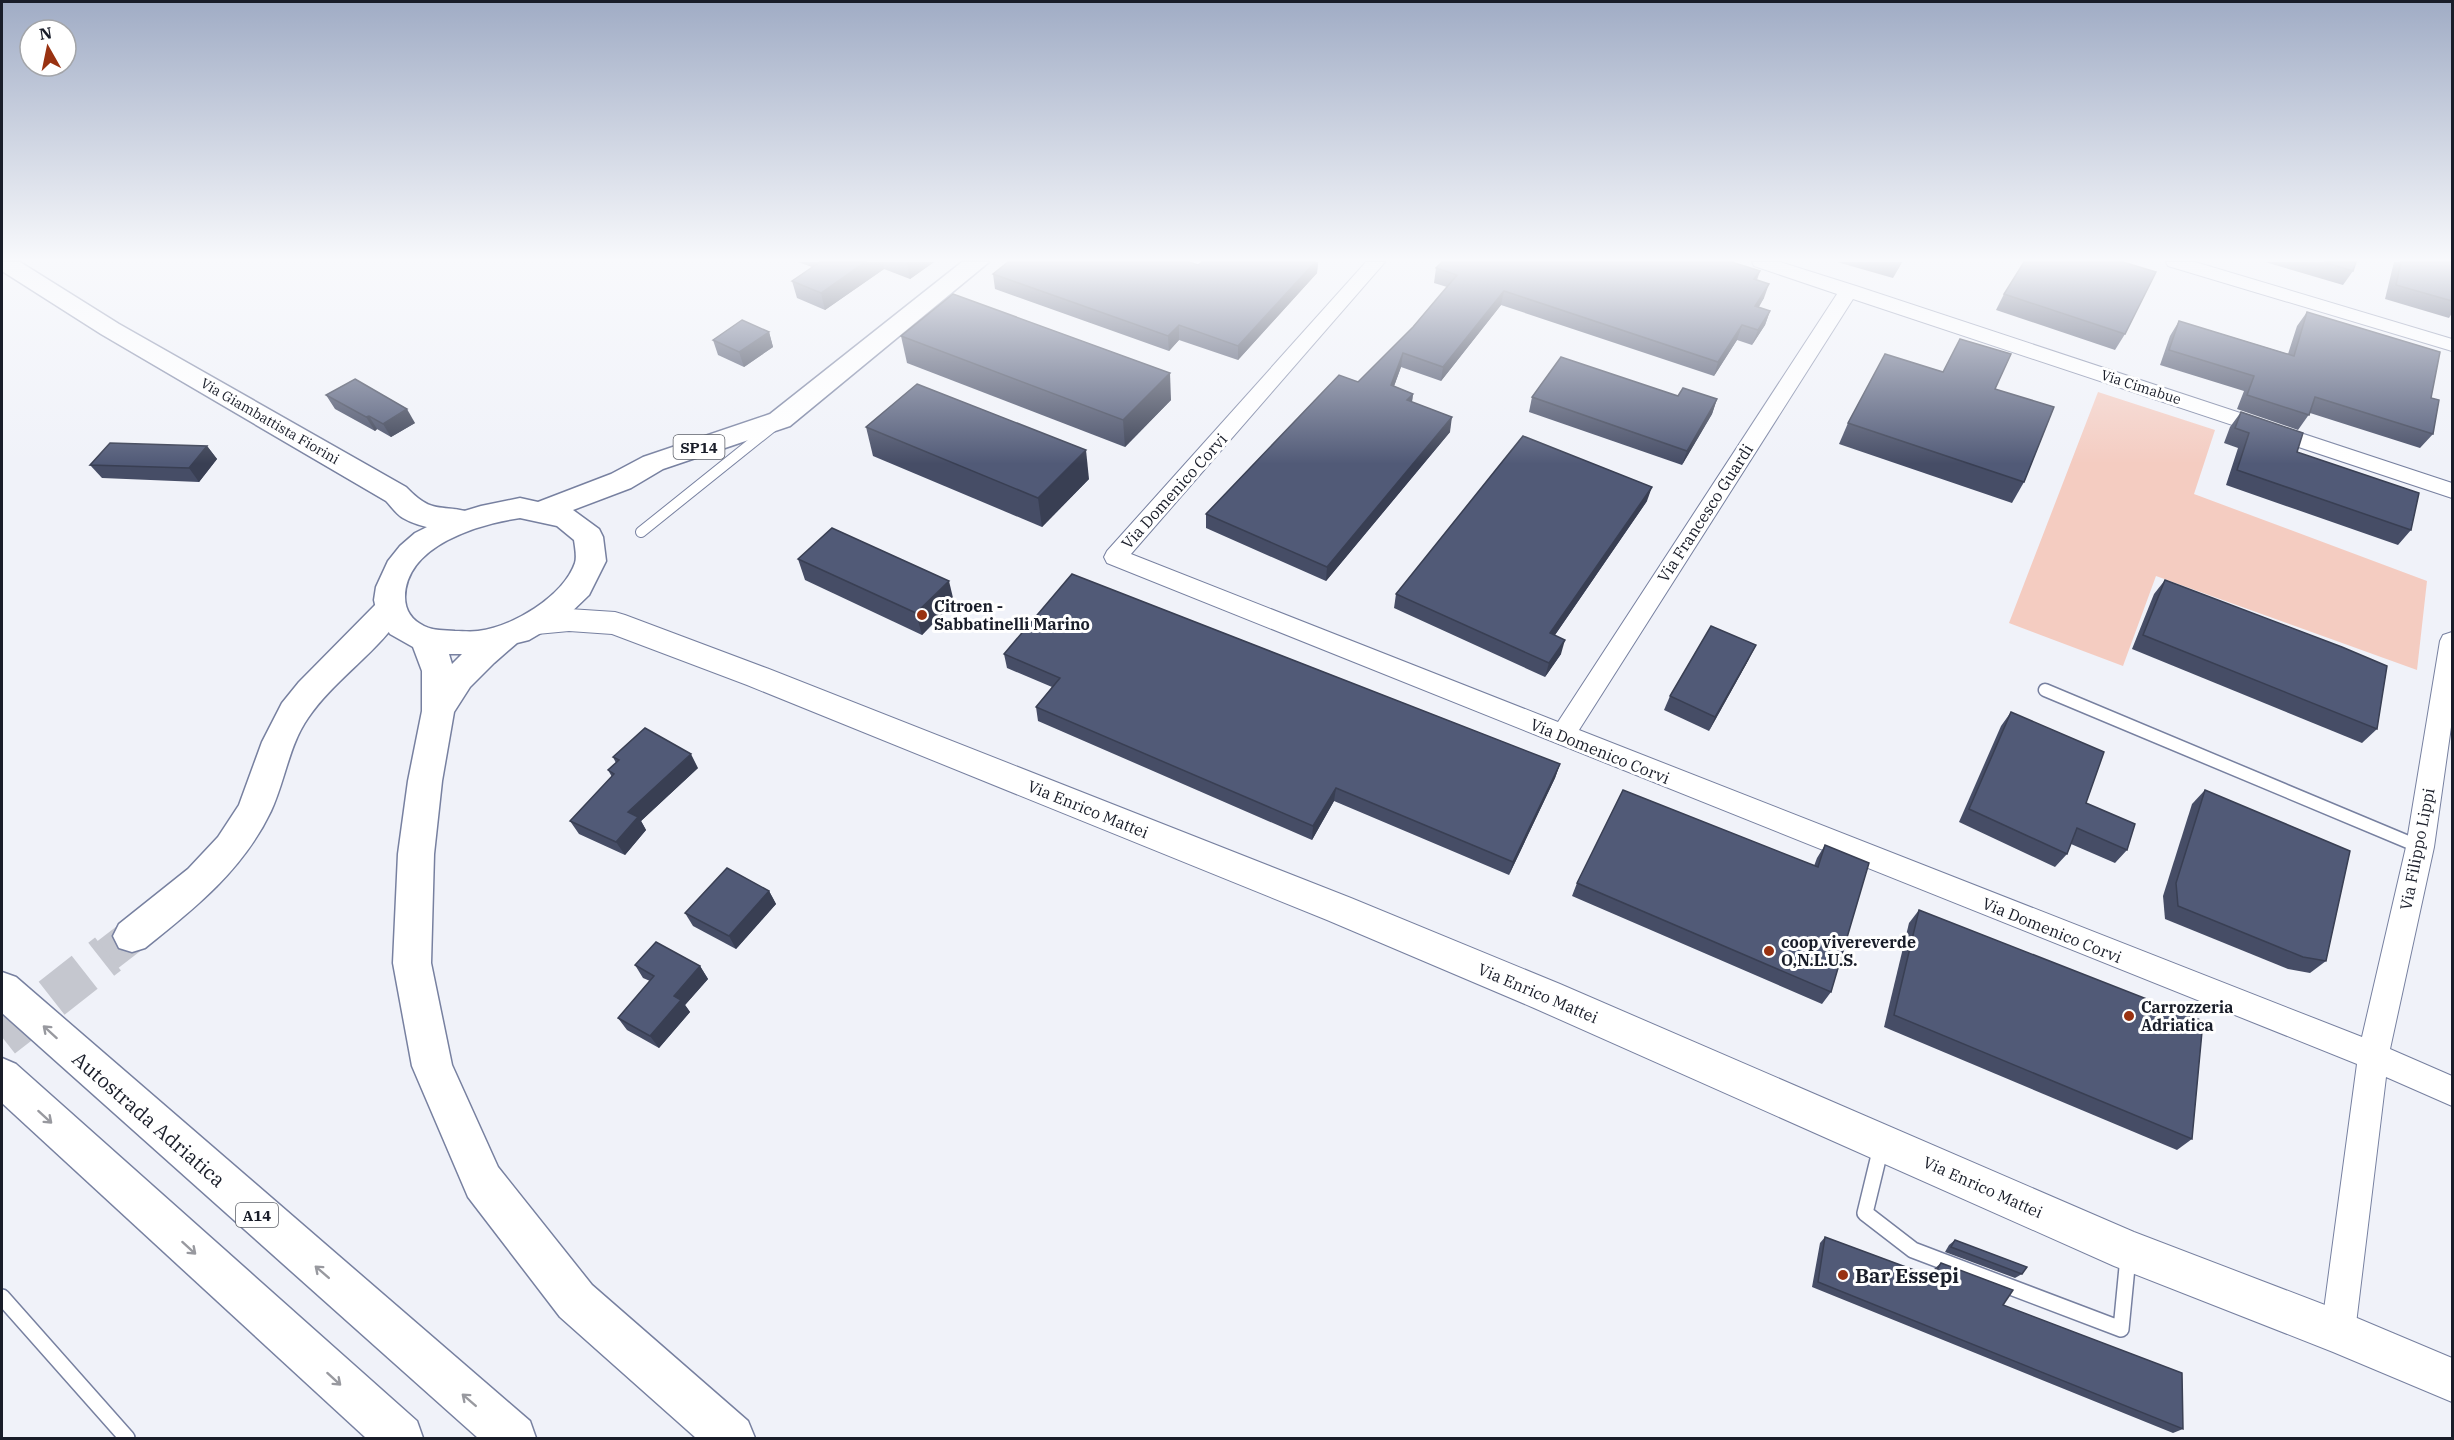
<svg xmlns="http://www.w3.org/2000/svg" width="2454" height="1440" font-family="'IBM Plex Serif',serif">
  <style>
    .green { fill: #f4ccc1 }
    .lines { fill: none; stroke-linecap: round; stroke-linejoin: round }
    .secondary-tunnel-far1 { stroke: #c5c7cf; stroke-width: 34; stroke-dasharray: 34 16; stroke-linecap: butt }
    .secondary-tunnel { stroke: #c5c7cf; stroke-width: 42; stroke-dasharray: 42 21; stroke-linecap: butt }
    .service-far2-casing { stroke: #7780a0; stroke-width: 12 }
    .service-far1-casing { stroke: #7780a0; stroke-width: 15 }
    .service-casing { stroke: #7780a0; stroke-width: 18 }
    .minor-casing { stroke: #7780a0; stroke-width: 2 }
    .tertiary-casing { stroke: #7780a0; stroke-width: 2 }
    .secondary-casing { stroke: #7780a0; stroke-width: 3 }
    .primary-casing { stroke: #7780a0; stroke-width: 3 }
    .motorway-casing { stroke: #7780a0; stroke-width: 3 }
    .service-far2 { stroke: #fff; stroke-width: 10 }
    .service-far1 { stroke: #fff; stroke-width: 12 }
    .service { stroke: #fff; stroke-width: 15 }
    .minor { fill: #fff; fill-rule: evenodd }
    .tertiary { fill: #fff; fill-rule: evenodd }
    .secondary { fill: #fff; fill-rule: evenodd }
    .primary { fill: #fff; fill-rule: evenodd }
    .motorway { fill: #fff; fill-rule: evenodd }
    .wall { fill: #464d66 }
    .shaded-wall { fill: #393f53 }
    .building { fill: #515a77; stroke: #393f53; stroke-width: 1.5 }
    .oneway { stroke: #98999f }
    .poi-dot { fill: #993211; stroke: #fff; stroke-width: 2 }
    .labels { text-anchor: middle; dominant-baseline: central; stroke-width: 6; stroke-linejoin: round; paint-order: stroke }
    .far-street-label { font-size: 14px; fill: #191d29; stroke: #fff }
    .shield { fill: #fff; stroke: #5e6169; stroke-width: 1.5 }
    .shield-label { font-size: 15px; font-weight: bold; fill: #191d29 }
    .street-label { font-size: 16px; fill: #191d29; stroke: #fff }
    .poi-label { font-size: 16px; font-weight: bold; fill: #191d29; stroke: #fff; text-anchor: start }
    .near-street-label { font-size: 20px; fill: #191d29; stroke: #fff }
    .near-poi-label { font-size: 20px; font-weight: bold; fill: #191d29; stroke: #fff; text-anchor: start }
  </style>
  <rect width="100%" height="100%" fill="#f0f2f9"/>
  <path class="green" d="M2098 392 2215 430 2194 494 2427 581 2417 670 2156 576 2123 666 2009 623Z"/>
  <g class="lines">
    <path class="secondary-tunnel-far1" d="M106 956 132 936"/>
    <path class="secondary-tunnel" d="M2 1037 108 954"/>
    <g class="service-far2-casing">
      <path id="service-far2" d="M641 532 772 427"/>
    </g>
    <g class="service-far1-casing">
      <path id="service-far1" d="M2045 690 2420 847"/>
    </g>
    <g class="service-casing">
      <g id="service">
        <path d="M1881 1147 1865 1213 1913 1250 2121 1329 2128 1257"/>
        <path d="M2 1297 127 1438"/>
      </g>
    </g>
    <g class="minor-casing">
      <g id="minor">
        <path d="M1366 262H1385L1131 554 1558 722 1837 294 1754 266 1752 262H1780L1856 286 2452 483V498L1853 299 1579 730 2362 1037 2406 847 2440 641 2443 635 2452 632V720L2434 847 2390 1049 2452 1076V1106L2386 1077 2355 1332 2350 1344 2338 1349 2326 1344 2321 1332 2357 1064 1107 563 1104 557 1107 551Z"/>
        <path d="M2166 262H2195L2452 339V351L2168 266Z"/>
      </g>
    </g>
    <g class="tertiary-casing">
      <path id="tertiary" d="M569 609 615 612 625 615 769 669 1351 898 1560 984 2134 1232 2338 1310 2452 1358V1402L2333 1352 2114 1266 1534 1008 1327 920 747 685 612 634 569 631 537 634 527 631 522 623 527 615Z"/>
    </g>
    <g class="secondary-casing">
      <g id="secondary">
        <path d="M2 262H20L119 324 406 487C434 516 439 503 473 513L478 520 473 527C452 533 422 529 403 518 396 514 391 506 386 501L101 334 2 271Z"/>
        <path d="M390 598 401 601 405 609C381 651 335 678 308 718 289 745 285 781 271 811 243 870 195 908 145 948L132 952 119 948 113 936 119 924 188 869 218 837 239 805 262 742 282 703 299 682 379 601Z"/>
      </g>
    </g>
    <g class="primary-casing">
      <path id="primary" d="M962 262H989L790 426 663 469 631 488 573 510 599 529 603 537 606 561 589 595 563 620 529 640 517 643 494 663 470 687 454 712 442 781 434 854 431 963 452 1065 498 1167 592 1285 748 1421 755 1438H696L560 1317 468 1197 412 1066 393 963 398 854 408 781 422 711V671L413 647 390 634 377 613 374 600 376 587 388 561 400 546 415 533 451 515 481 506 520 498 538 502 611 474 643 457 770 414ZM520 518 557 526 574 540C575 547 577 557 575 563 563 597 512 627 478 631 470 632 462 631 455 631 444 630 434 631 424 626 412 620 405 611 405 597 406 545 479 524 520 518ZM449 654H462L452 664Z"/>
    </g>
    <g class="motorway-casing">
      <g id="motorway">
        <path d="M2 972 16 977 530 1421 536 1438H478L2 1013Z"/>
        <path d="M2 1058 16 1064 417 1421 423 1438H366L2 1103Z"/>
      </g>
    </g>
    <use href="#service-far2" class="service-far2"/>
    <use href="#service-far1" class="service-far1"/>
    <use href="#service" class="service"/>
    <use href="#minor" class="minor"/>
    <use href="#tertiary" class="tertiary"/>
    <use href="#secondary" class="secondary"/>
    <use href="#primary" class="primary"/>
    <use href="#motorway" class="motorway"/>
  </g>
  <g class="wall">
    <path d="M798 262H934L910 279 884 269 825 310 797 298 792 281 812 267Z"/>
    <path d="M1202 262H1318L1317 273 1238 360 1179 340 1169 351 995 289 993 274 1198 265Z"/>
    <path d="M1837 262H1902L1893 278Z"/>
    <path d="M2265 262H2356L2353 271 2343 285Z"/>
    <path d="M2394 262H2452V313L2449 318 2385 299Z"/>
    <path d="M1436 268 1760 271 1757 280 1764 298 1759 307 1770 311 1765 325 1752 345 1737 340 1714 376 1501 305 1441 381 1401 367 1394 386 1413 394 1412 402 1450 432 1326 581 1206 528V514L1358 382 1413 327 1447 287 1434 283Z"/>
    <path d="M2004 294 2125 334 2115 350 1996 310Z"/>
    <path d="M2307 312 2431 398 2433 434 2420 448 2310 413 2298 430 2237 409 2244 391 2160 365 2170 336 2179 321 2288 354 2297 326Z"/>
    <path d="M769 332 773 347 744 367 718 355 713 340Z"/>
    <path d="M901 336 1171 400 1125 447 907 363Z"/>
    <path d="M1995 389 2024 482 2012 503 1839 444 1848 423Z"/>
    <path d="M326 395 415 423 391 437 377 429 375 431 335 409Z"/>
    <path d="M1678 396 1717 399 1712 414 1682 465 1529 412 1532 397Z"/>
    <path d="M2241 412 2297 452 2411 530 2398 545 2226 485 2238 448 2224 443 2230 427Z"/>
    <path d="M866 427 1089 479 1042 527 873 456Z"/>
    <path d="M207 446 217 459 199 482 102 478 90 465Z"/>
    <path d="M1647 501 1555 635 1561 654 1545 677 1394 608 1396 594Z"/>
    <path d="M798 559 954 602 922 635 805 580Z"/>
    <path d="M2165 580 2377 729 2362 743 2132 649 2154 594Z"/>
    <path d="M1004 654 1560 764 1555 778 1509 875 1334 801 1312 840 1038 721 1036 707 1052 687 1007 668Z"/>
    <path d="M1749 659 1709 731 1664 710 1670 696Z"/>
    <path d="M2011 712 2086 803 2127 850 2115 863 2071 844 2067 854 2055 867 1959 822 2001 726Z"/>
    <path d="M613 757 698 768 641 821 646 830 625 855 579 834 570 821 612 777 608 770 616 763Z"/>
    <path d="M2205 790 2326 961 2310 973 2288 969 2165 919 2163 896 2192 804Z"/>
    <path d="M1825 845 1831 992 1822 1004 1572 896 1577 883 1814 866 1817 858Z"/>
    <path d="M769 891 776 904 736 949 693 926 685 913Z"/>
    <path d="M1919 910 2192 1139 2177 1150 1884 1027 1909 923Z"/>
    <path d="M635 965 700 966 708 979 685 1005 690 1012 659 1048 627 1030 618 1018 650 981 643 978Z"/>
    <path d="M1825 1237 1930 1276 1934 1269 1941 1263 2183 1429 2173 1433 1812 1287 1820 1243Z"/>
    <path d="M1955 1240 2022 1274 2015 1278 1945 1252 1949 1245Z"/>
  </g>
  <g class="shaded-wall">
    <path d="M865 262H883L884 269 825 310 821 293Z"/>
    <path d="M907 262H934L910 279Z"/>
    <path d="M1315 262H1318L1317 273 1238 360V346Z"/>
    <path d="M1901 262H1902L1893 278Z"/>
    <path d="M1769 284 1764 298 1750 320 1755 306Z"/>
    <path d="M1504 291 1501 305 1441 381 1443 367Z"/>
    <path d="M1770 311 1765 325 1752 345 1758 330Z"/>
    <path d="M1179 325V340L1169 351 1168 336Z"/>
    <path d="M1742 325 1737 340 1714 376 1718 362Z"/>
    <path d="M769 332 773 347 744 367 739 352Z"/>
    <path d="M1403 353 1401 367 1389 400 1391 385Z"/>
    <path d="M1170 373 1171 400 1125 447 1123 420Z"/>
    <path d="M1413 394 1411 408 1407 400Z"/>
    <path d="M1717 399 1712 414 1682 465 1687 451Z"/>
    <path d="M407 409 415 423 391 437 383 424Z"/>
    <path d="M369 416 377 429 375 431 366 417Z"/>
    <path d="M1452 417 1450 432 1326 581 1327 567Z"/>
    <path d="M207 446 217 459 199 482 189 468Z"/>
    <path d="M1086 450 1089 479 1042 527 1038 498Z"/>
    <path d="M1652 487 1647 501 1546 648 1550 633Z"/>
    <path d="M949 581 954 602 922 635 916 613Z"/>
    <path d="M1565 640 1561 654 1545 677 1549 663Z"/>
    <path d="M1756 645 1749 659 1709 731 1715 717Z"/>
    <path d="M691 754 698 768 641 821 646 830 625 855 616 842 628 812Z"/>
    <path d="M1560 764 1555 778 1509 875 1513 862Z"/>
    <path d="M1336 788 1334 801 1312 840 1313 826Z"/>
    <path d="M769 891 776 904 736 949 729 936Z"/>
    <path d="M700 966 708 979 685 1005 690 1012 659 1048 650 1036 674 996Z"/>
  </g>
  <g class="building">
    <path d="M820 262H865L821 293 792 281Z"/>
    <path d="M1008 262H1189L1198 265 1202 262H1315L1238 346 1179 325 1168 336 993 274Z"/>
    <path d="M1442 262H1732L1760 271 1754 279 1769 284 1755 306 1770 311 1758 330 1742 325 1718 362 1504 291 1443 367 1403 353 1391 385 1413 394 1407 400 1452 417 1327 567 1206 514 1339 375 1358 382 1413 327 1457 275 1436 268Z"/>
    <path d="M2024 262H2123L2156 272 2125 334 2004 294Z"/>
    <path d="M2324 262H2356L2353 271Z"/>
    <path d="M2401 262H2452V301L2396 285Z"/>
    <path d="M953 294 1170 373 1123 420 901 336Z"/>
    <path d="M2307 312 2440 352 2431 398 2439 400 2433 434 2315 397 2309 415 2247 395 2254 376 2169 350 2179 321 2294 356Z"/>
    <path d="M742 320 769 332 739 352 713 340Z"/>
    <path d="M1960 339 2011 354 1995 389 2054 407 2024 482 1848 423 1885 354 1943 372Z"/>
    <path d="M1561 357 1678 396 1683 388 1717 399 1687 451 1532 397Z"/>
    <path d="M355 379 407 409 383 424 369 416 366 417 326 395Z"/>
    <path d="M917 384 1086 450 1038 498 866 427Z"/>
    <path d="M2241 412 2303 433 2297 452 2419 493 2411 530 2237 470 2249 433 2235 428Z"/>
    <path d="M1523 436 1652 487 1550 633 1565 640 1549 663 1396 594Z"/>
    <path d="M110 443 207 446 189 468 90 465Z"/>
    <path d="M832 528 949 581 916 613 798 559Z"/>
    <path d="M1072 574 1560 764 1513 862 1336 788 1313 826 1036 707 1060 678 1004 654Z"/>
    <path d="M2165 580 2342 647 2387 666 2377 729 2143 635Z"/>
    <path d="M1711 626 1756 645 1715 717 1670 696Z"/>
    <path d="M2011 712 2104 752 2086 803 2135 824 2127 850 2077 828 2067 854 1969 809Z"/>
    <path d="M645 728 691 754 628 812 638 817 616 842 570 821 614 774 608 770 619 760 613 757Z"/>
    <path d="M1623 790 1818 867 1825 845 1869 863 1831 992 1577 883Z"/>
    <path d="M2205 790 2350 851 2326 961 2303 957 2178 906 2176 883Z"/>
    <path d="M727 868 769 891 729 936 685 913Z"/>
    <path d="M1919 910 2203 1021 2192 1139 1894 1015Z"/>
    <path d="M656 942 700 966 674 996 681 1000 650 1036 618 1018 654 976 635 965Z"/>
    <path d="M1825 1237 1933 1277 1941 1263 2013 1290 2003 1305 2182 1373 2183 1429 1818 1282Z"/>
    <path d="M1955 1240 2027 1267 2022 1274 1951 1247Z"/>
  </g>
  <defs><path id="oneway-shaft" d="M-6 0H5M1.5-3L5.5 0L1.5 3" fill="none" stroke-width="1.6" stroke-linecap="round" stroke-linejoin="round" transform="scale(1.5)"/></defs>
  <g class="oneway">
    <use href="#oneway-shaft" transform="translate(50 1032) rotate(-138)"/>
    <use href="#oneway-shaft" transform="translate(45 1117) rotate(42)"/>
    <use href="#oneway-shaft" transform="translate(189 1248) rotate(42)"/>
    <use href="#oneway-shaft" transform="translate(322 1272) rotate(-139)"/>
    <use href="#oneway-shaft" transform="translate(334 1379) rotate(42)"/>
    <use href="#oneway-shaft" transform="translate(469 1400) rotate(-139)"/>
  </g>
  <linearGradient id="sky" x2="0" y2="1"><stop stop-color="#a0acc5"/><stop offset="0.56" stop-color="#f8f9fc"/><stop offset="1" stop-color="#f8f9fc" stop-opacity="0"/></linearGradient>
  <rect width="2454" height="464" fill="url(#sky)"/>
  <g class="poi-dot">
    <circle cx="922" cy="615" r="6"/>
    <circle cx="1769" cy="951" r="6"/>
    <circle cx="2129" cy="1016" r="6"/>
    <circle cx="1843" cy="1275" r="6"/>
  </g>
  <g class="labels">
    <g class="far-street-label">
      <text transform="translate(2141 387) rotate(18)">Via Cimabue</text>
      <text transform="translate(270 421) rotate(30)">Via Giambattista Fiorini</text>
    </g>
    <g class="shield">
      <rect x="673.5" y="435" width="51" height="24" rx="4.5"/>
      <rect x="236" y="1203" width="42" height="24" rx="4.5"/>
    </g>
    <g class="shield-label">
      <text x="699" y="447">SP14</text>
      <text x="257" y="1215">A14</text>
    </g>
    <g class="street-label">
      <text transform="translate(1174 491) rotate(-48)">Via Domenico Corvi</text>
      <text transform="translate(1705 513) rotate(-57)">Via Francesco Guardi</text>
      <text transform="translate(1600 751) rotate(22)">Via Domenico Corvi</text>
      <text transform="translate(1088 809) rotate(22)">Via Enrico Mattei</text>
      <text transform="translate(2417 849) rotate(-79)">Via Filippo Lippi</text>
      <text transform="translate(2052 930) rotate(22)">Via Domenico Corvi</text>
      <text transform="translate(1538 993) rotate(23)">Via Enrico Mattei</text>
      <text transform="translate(1983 1187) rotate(24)">Via Enrico Mattei</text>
    </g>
    <g class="poi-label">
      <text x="934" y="606">Citroen -<tspan x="934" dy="18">Sabbatinelli Marino</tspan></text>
      <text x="1781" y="942">coop vivereverde<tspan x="1781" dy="18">O,N.L.U.S.</tspan></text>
      <text x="2141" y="1007">Carrozzeria<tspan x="2141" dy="18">Adriatica</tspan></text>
    </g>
    <g class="near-street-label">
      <text transform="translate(149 1119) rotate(41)">Autostrada Adriatica</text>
    </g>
    <g class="near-poi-label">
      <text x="1855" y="1275">Bar Essepi</text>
    </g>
  </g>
  <rect width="2454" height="1440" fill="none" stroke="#191d29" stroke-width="6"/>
  <g transform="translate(48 48) rotate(351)"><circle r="28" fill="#ffffff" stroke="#a3a5a9" stroke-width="1.5"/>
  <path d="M0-4.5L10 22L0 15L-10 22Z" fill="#993211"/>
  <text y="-9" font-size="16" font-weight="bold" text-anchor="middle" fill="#191d29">N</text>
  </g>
</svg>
